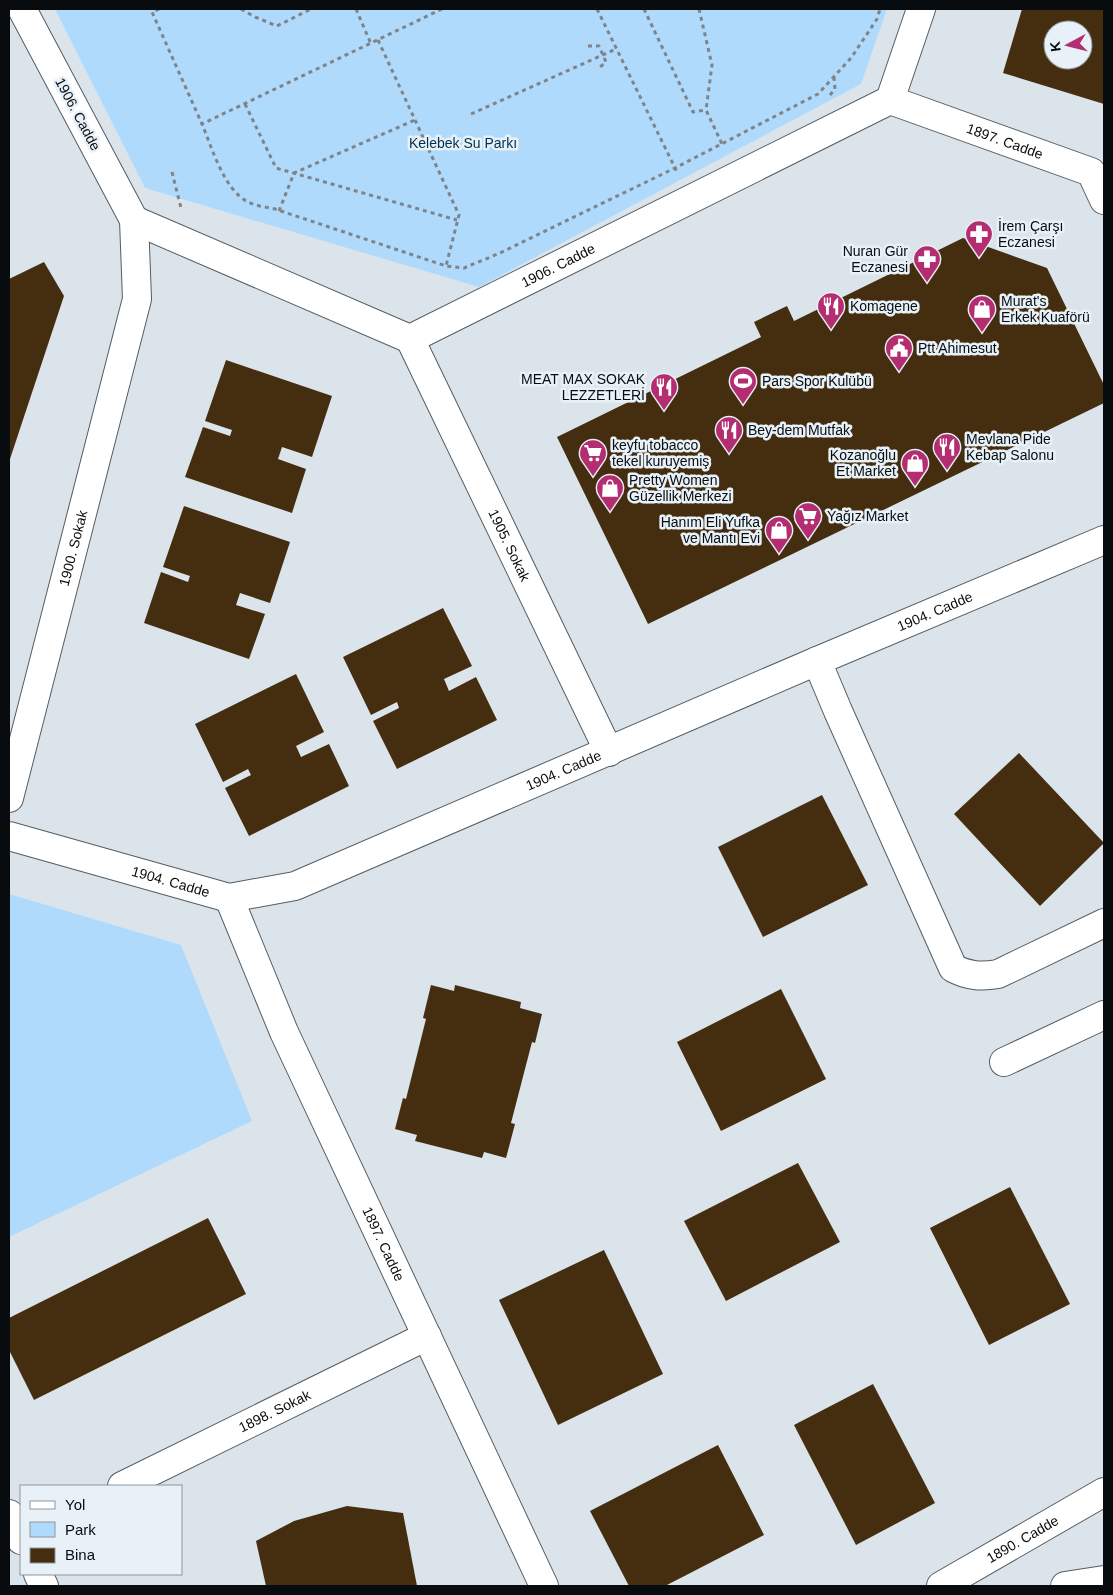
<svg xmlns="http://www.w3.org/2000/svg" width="1113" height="1595" font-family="Helvetica,sans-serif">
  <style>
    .green { fill: #b0dafc }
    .building { fill: #452d10; fill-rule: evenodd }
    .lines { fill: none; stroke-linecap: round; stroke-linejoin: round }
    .minor-casing { stroke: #555d63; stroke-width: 30 }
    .path { stroke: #7e8489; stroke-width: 3; stroke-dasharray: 4 4; stroke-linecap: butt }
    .minor { stroke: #fff; stroke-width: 28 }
    .labels { text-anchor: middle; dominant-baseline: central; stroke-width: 5; stroke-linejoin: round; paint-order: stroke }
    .street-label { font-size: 14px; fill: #090c0e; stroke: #e8f1f8 }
    .park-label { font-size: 14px; fill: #00304f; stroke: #e8f1f8 }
    .poi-label { font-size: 14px; fill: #090c0e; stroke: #e8f1f8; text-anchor: start }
  </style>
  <rect width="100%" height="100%" fill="#dbe4eb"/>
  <g class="green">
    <path d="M55 9H887L861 84 479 287 145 188Z"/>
    <path d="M9 894 181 945 252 1121 9 1237Z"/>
  </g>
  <g class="building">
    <path d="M1022 9H1104V104L1003 73ZM1053 30H1083V60H1053Z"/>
    <path d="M963 238 1047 268 1104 385V403L648 624 557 437 761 337 754 322 787 306 794 321Z"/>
    <path d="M44 262 64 296 9 462V279Z"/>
    <path d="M226 360 332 396 312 457 282 447 278 459 306 469 292 513 185 477 203 427 230 436 232 430 205 421Z"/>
    <path d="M184 506 290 542 270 603 240 593 236 605 265 614 249 659 144 623 161 572 188 582 190 576 163 567Z"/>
    <path d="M443 608 472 666 444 679 449 691 476 677 497 720 397 769 373 721 399 708 397 702 371 715 343 657Z"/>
    <path d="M296 674 324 732 296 746 301 757 329 744 349 786 249 836 225 788 251 775 248 769 223 782 195 724Z"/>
    <path d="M1019 753 1104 843 1040 906 954 814Z"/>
    <path d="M822 795 868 885 763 937 718 847Z"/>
    <path d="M431 985 454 991 455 985 521 1002 520 1008 542 1014 535 1043 532 1042 511 1123 515 1124 506 1158 484 1152 482 1158 415 1141 417 1135 395 1129 403 1098 406 1099 426 1019 423 1018Z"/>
    <path d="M781 989 826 1079 721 1131 677 1042Z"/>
    <path d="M798 1163 840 1242 726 1301 684 1221Z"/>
    <path d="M1010 1187 1070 1304 989 1345 930 1228Z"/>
    <path d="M208 1218 246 1294 34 1400 9 1350V1318Z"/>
    <path d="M604 1250 663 1374 558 1425 499 1300Z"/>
    <path d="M873 1384 935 1503 856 1545 794 1425Z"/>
    <path d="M718 1445 764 1535 665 1586H629L590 1511Z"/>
    <path d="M347 1506 403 1513 417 1586H266L256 1541 294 1521Z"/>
  </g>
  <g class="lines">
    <g class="minor-casing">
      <g id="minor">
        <path id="s1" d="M890 100 1091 172 1104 200"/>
        <path id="s2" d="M134 220 410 339 890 100 921 9"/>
        <path id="s3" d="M410 339 609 752"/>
        <path d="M817 661 838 711 953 968C968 976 981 977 998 974L1104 923"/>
        <path id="s4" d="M9 798 137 299 134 220 22 9"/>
        <path id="s5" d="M9 836 229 898 295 886 817 661 1104 540"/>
        <path id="s6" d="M229 898 284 1032 544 1586"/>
        <path d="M1004 1062 1104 1015"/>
        <path id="s7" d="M122 1486 427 1336"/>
        <path d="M9 1514 21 1540"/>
        <path d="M38 1574 44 1586"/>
        <path id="s8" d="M941 1586 1104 1492"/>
        <path d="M1065 1586 1104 1580"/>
      </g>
    </g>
    <g class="path">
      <path d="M159 9 152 12 202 124"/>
      <path d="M241 9 255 17 277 26 311 9"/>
      <path d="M356 9 371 44"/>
      <path d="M442 9 202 124C212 148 224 190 248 202 256 206 266 207 275 209L446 266 464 268 500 253 675 168 818 94 851 58 877 19 880 9"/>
      <path d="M597 9 678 174"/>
      <path d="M644 9 693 112 706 110"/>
      <path d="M699 9 712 65 706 110 722 144"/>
      <path d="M378 40 459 215 446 266"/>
      <path d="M588 46H599L606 62 600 67"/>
      <path d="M830 95 835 89 834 77"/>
      <path d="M245 104 276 168 457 220"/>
      <path d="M471 114 616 49"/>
      <path d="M172 172 181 208"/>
      <path d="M279 211 294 173 415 120"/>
    </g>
    <use href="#minor" class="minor"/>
  </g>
  <defs>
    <g id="pharmacy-pin" transform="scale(1.4375)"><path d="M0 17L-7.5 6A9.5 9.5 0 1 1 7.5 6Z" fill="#b42d70" stroke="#e8f1f8"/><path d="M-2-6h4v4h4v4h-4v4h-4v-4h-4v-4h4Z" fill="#fff"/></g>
    <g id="restaurant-pin" transform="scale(1.4375)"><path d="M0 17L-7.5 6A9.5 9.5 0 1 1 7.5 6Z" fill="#b42d70" stroke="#e8f1f8"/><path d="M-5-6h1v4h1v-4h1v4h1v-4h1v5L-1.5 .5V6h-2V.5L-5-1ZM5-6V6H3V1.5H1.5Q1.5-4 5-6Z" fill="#fff"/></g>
    <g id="shop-pin" transform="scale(1.4375)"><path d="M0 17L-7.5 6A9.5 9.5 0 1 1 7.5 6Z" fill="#b42d70" stroke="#e8f1f8"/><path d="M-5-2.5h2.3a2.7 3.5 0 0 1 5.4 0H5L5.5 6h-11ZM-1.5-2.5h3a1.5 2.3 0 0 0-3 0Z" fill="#fff"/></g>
    <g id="civic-pin" transform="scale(1.4375)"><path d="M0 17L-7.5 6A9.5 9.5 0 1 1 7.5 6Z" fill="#b42d70" stroke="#e8f1f8"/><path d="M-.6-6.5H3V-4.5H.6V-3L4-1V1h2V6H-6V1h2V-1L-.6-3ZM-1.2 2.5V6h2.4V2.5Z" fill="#fff"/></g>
    <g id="stadium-pin" transform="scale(1.4375)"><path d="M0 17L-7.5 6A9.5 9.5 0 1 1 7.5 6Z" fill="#b42d70" stroke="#e8f1f8"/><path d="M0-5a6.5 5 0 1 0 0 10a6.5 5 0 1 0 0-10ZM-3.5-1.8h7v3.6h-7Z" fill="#fff"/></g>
    <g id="supermarket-pin" transform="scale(1.4375)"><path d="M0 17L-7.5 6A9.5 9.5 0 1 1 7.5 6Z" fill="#b42d70" stroke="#e8f1f8"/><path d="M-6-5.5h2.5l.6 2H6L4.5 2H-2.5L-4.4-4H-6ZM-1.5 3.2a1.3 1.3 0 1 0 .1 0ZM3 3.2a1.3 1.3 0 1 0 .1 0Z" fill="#fff"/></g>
  </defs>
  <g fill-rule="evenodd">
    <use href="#pharmacy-pin" x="979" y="234"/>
    <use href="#pharmacy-pin" x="927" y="259"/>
    <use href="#restaurant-pin" x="831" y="306"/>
    <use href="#shop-pin" x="982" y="309"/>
    <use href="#civic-pin" x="899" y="348"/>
    <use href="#stadium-pin" x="743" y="381"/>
    <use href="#restaurant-pin" x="664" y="387"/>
    <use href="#restaurant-pin" x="729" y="430"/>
    <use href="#restaurant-pin" x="947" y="447"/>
    <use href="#supermarket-pin" x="593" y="453"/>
    <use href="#shop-pin" x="915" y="463"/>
    <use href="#shop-pin" x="610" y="488"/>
    <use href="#supermarket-pin" x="808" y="516"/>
    <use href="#shop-pin" x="779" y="530"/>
  </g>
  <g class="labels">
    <g class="street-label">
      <text transform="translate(78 114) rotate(62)">1906. Cadde</text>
      <text stroke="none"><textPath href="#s1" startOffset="122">1897. Cadde</textPath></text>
      <text stroke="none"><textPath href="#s2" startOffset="466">1906. Cadde</textPath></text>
      <text stroke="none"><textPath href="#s3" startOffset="229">1905. Sokak</textPath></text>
      <text stroke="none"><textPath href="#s4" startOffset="258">1900. Sokak</textPath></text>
      <text stroke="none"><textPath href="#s5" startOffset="992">1904. Cadde</textPath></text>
      <text stroke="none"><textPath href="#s5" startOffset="588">1904. Cadde</textPath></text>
      <text stroke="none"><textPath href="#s5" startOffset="168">1904. Cadde</textPath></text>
      <text stroke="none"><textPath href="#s6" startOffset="379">1897. Cadde</textPath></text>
      <text stroke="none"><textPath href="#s7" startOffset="170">1898. Sokak</textPath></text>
      <text stroke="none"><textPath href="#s8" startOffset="94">1890. Cadde</textPath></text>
    </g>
    <g class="park-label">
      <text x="463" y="143">Kelebek Su Parkı</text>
    </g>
    <g class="poi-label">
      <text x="998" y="226">İrem Çarşı<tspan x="998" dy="16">Eczanesi</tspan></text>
      <text x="908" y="251" text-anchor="end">Nuran Gür<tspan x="908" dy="16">Eczanesi</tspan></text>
      <text x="1001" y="301">Murat's<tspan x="1001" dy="16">Erkek Kuaförü</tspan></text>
      <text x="850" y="306">Komagene</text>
      <text x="918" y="348">Ptt Ahimesut</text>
      <text x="645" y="379" text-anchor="end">MEAT MAX SOKAK<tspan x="645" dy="16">LEZZETLERİ</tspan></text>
      <text x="762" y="381">Pars Spor Kulübü</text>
      <text x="748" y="430">Bey-dem Mutfak</text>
      <text x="966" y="439">Mevlana Pide<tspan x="966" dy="16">Kebap Salonu</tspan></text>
      <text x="612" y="445">keyfu tobacco<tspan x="612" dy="16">tekel kuruyemiş</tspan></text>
      <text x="896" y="455" text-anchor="end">Kozanoğlu<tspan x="896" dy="16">Et Market</tspan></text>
      <text x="629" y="480">Pretty Women<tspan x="629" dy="16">Güzellik Merkezi</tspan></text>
      <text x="827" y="516">Yağız Market</text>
      <text x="760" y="522" text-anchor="end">Hanım Eli Yufka<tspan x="760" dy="16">ve Mantı Evi</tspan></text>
    </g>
  </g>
  <rect width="1113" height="1595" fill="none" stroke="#090c0e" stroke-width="20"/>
  <rect x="20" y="1485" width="162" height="90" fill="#e8f1f8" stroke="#8f959a"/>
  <rect x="30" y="1501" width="25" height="8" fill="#ffffff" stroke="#8f959a"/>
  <text x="65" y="1510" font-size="15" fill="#090c0e">Yol</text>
  <rect x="30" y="1522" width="25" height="15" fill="#b0dafc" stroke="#8f959a"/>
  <text x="65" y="1535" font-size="15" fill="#090c0e">Park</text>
  <rect x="30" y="1548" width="25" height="15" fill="#452d10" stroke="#8f959a"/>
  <text x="65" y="1560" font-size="15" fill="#090c0e">Bina</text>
  <g transform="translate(1068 45) rotate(263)"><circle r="24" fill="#e8f1f8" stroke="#8f959a"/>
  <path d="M0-4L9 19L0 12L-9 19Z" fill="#b42d70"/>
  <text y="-8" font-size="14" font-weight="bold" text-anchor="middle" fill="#090c0e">K</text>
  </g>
</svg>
